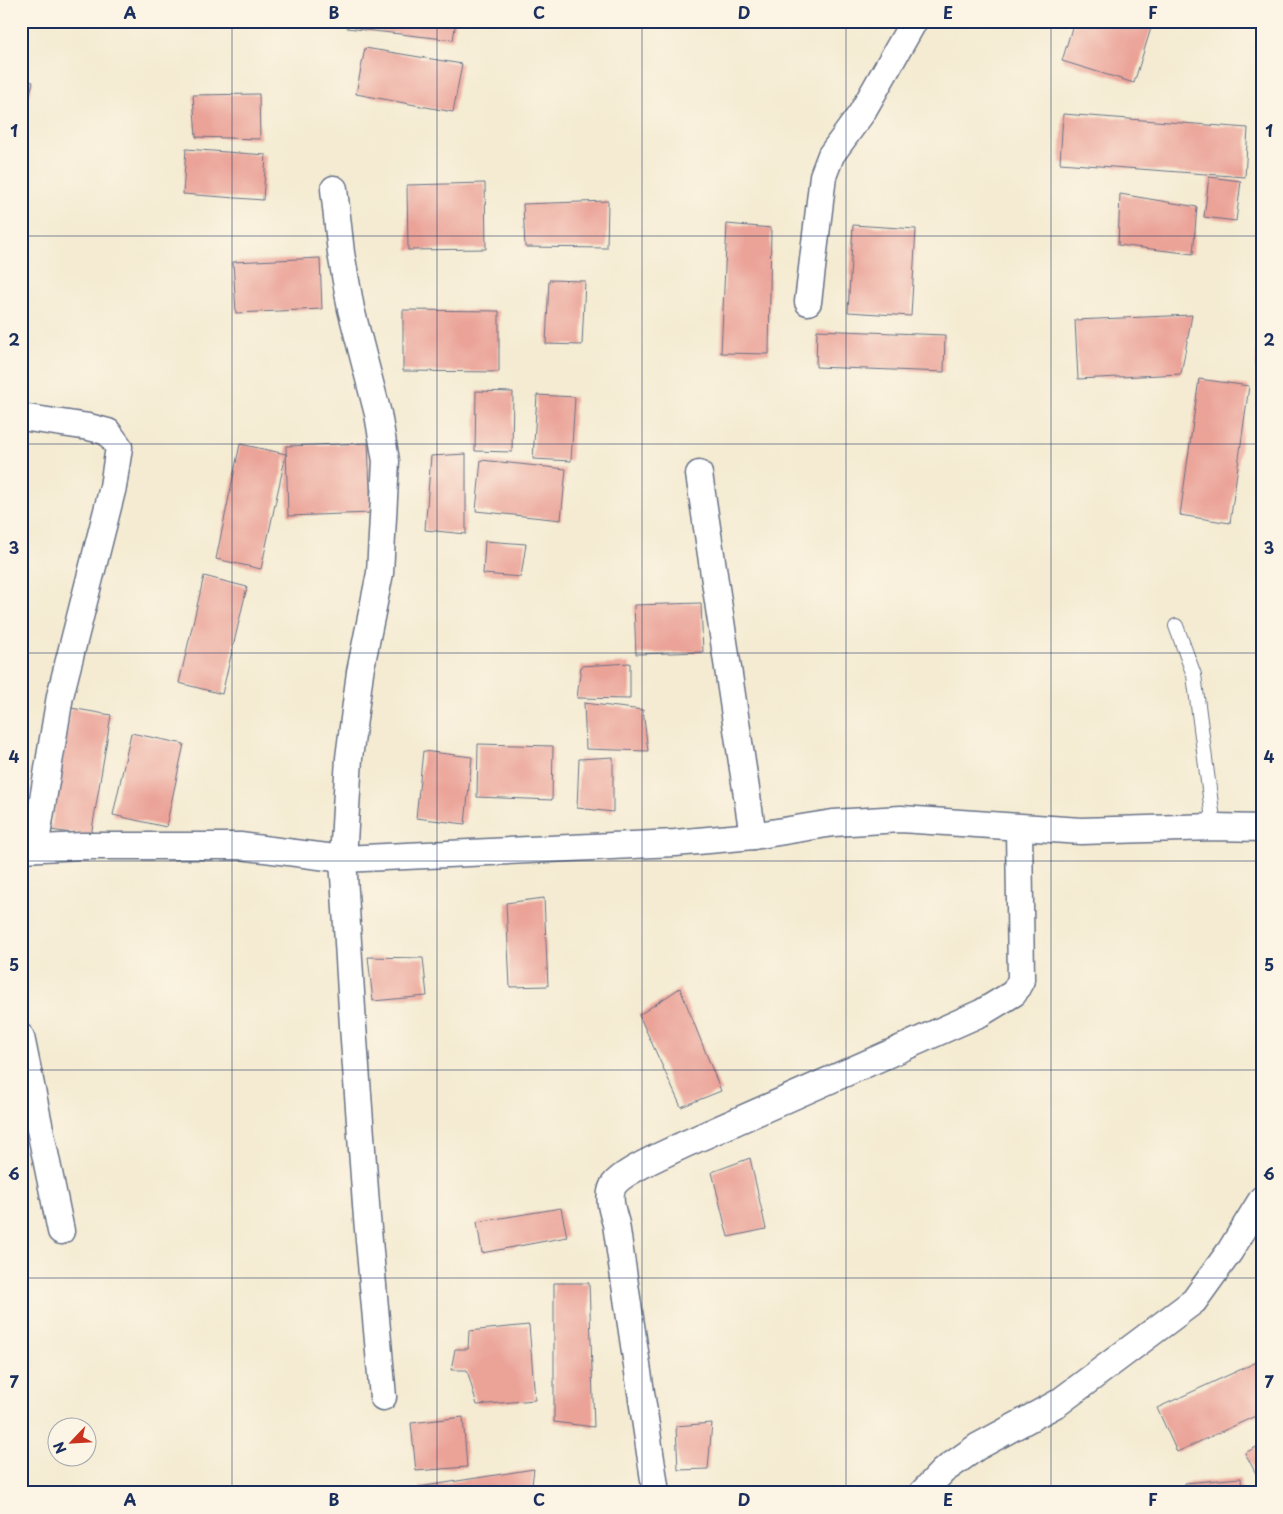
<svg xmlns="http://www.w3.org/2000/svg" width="1283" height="1514" font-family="'Playpen Sans',sans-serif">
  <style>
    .building { fill: #eba398 }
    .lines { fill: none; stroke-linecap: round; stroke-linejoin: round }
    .lane-casing { stroke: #677187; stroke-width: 16 }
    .street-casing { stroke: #677187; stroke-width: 29 }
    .lane { stroke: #fff; stroke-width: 14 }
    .street { stroke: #fff; stroke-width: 26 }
    .grid { fill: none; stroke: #1b2f5e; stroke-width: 1; stroke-opacity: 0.55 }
    .neatline { fill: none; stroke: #1b2f5e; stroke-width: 2 }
    .grid-label { font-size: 16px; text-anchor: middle; font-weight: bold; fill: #1b2f5e }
  </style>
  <rect width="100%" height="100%" fill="#fcf5e5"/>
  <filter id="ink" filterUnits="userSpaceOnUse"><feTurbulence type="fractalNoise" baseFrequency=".02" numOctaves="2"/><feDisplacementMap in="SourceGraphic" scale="10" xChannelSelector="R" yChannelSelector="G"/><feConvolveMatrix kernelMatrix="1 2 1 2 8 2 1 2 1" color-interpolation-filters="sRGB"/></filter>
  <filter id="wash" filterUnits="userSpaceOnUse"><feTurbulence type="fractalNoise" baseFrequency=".0096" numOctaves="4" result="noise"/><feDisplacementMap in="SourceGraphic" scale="20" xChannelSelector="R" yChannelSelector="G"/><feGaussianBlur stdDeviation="1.12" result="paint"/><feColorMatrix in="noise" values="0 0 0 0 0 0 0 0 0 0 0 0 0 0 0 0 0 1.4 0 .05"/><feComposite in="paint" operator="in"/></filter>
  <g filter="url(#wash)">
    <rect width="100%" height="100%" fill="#f4ebd2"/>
    <g id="blocks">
      <g class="building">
        <path d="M349 21H456L453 40 347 28Z"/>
        <path d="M1074 21H1128L1151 28 1134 83 1062 61Z"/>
        <path d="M365 48 462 64 453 112 356 94Z"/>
        <path d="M21 79 33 82 22 123H21Z"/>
        <path d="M259 94 260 139 196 137 193 95Z"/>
        <path d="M1063 114 1248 128 1245 177 1060 163Z"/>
        <path d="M186 149 266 155 263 200 183 194Z"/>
        <path d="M1209 177 1241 181 1236 221 1204 217Z"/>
        <path d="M485 183 486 249 408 250 407 185Z"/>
        <path d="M1120 194 1197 207 1193 254 1118 245Z"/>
        <path d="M608 201 607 248 525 247 523 204Z"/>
        <path d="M727 224 771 228 769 354 721 353Z"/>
        <path d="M853 225 916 229 911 316 848 312Z"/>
        <path d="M320 258 322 309 236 313 233 262Z"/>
        <path d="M549 280 585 281 582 345 546 344Z"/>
        <path d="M1260 304H1262V367L1256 366Z"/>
        <path d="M403 310 499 311V372L403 371Z"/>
        <path d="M1192 315 1181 374 1078 379 1075 320Z"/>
        <path d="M817 330 945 335 944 372 816 367Z"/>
        <path d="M1199 379 1249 386 1230 523 1180 515Z"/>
        <path d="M476 391 513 392 512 452 475 451Z"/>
        <path d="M537 395 575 397 571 461 533 459Z"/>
        <path d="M368 443 371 513 288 516 286 446Z"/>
        <path d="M240 444 286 454 261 569 216 559Z"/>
        <path d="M466 454V534L425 530 431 456Z"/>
        <path d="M481 460 566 469 561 520 476 511Z"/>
        <path d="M485 541 526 544 521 577 483 574Z"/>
        <path d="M204 576 247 587 222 694 179 683Z"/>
        <path d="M701 603 703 652 636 654 634 605Z"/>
        <path d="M630 663V699L577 698 581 666Z"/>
        <path d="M584 703 643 710 648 751 586 749Z"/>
        <path d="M71 708 111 715 91 836 51 830Z"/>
        <path d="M131 733 184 744 166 827 113 815Z"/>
        <path d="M478 744 553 746 552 800 477 797Z"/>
        <path d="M423 751 472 757 465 824 416 818Z"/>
        <path d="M613 757V812L577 808 579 759Z"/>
        <path d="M544 898 548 986 510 987 506 903Z"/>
        <path d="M368 957 423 958 427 996 373 1001Z"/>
        <path d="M680 988 721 1091 681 1107 639 1015Z"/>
        <path d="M750 1158 766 1229 728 1237 712 1172Z"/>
        <path d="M561 1208 567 1237 482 1253 477 1222Z"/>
        <path d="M554 1283H589L594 1427 554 1422Z"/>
        <path d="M529 1325 535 1400 477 1405 467 1370H451L455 1349H468L469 1331Z"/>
        <path d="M1259 1361 1262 1366V1413L1177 1452 1157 1408Z"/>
        <path d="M463 1417 467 1467 416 1471 411 1423Z"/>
        <path d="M712 1423 708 1469 678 1470 676 1426Z"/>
        <path d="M1262 1444V1485L1245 1453Z"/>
        <path d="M534 1469 531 1493H421L419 1487Z"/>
        <path d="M1241 1478 1242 1493H1186L1185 1483Z"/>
      </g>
    </g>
  </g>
  <g filter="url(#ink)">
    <use href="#blocks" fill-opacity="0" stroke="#677187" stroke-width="1"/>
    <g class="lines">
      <g class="lane-casing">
        <path id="lane" d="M1176 626 1194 675 1214 827"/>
      </g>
      <g class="street-casing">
        <g id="street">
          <path d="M334 189 341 253 351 309 378 414 386 461 380 573 360 672 349 758 343 859 353 1026 367 1218 383 1397"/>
          <path d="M808 302 823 176 831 155 861 114 914 21"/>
          <path d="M21 417 89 427 108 432 119 447 113 487 60 696 35 848"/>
          <path d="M699 474 753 836"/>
          <path d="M21 849 82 846H240L343 859 675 843 753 836 833 823 901 819 1081 831 1214 827 1262 828"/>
          <path d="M21 1037 61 1231"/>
          <path d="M656 1493 616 1224C613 1213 607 1198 613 1186 621 1172 667 1153 683 1145L981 1013 1014 993 1021 980 1019 828"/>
          <path d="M922 1493 943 1471 977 1447 1058 1403 1194 1301 1230 1251 1262 1199"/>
        </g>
      </g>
      <use href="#lane" class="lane"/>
      <use href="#street" class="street"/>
    </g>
  </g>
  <path class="grid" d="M232 21V1493M437 21V1493M642 21V1493M846 21V1493M1051 21V1493M21 236H1262M21 444H1262M21 653H1262M21 861H1262M21 1070H1262M21 1278H1262"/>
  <rect width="1283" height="1514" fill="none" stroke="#fcf5e5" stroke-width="55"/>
  <g transform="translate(72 1442) rotate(245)"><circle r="24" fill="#fcf5e5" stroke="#a2a6af"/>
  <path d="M0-4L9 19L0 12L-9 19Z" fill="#c8321e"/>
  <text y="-8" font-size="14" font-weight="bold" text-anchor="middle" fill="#1b2f5e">N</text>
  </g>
  <rect x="28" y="28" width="1228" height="1458" class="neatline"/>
  <g class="grid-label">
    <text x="130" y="19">A</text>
    <text x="334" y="19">B</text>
    <text x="539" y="19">C</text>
    <text x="744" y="19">D</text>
    <text x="948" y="19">E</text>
    <text x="1153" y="19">F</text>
    <text x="14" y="137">1</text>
    <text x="1269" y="137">1</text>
    <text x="14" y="346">2</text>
    <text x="1269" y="346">2</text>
    <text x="14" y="554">3</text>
    <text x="1269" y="554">3</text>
    <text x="14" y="763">4</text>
    <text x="1269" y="763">4</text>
    <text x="14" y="971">5</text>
    <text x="1269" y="971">5</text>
    <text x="14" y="1180">6</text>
    <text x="1269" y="1180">6</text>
    <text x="14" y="1388">7</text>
    <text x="1269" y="1388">7</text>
    <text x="130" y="1506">A</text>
    <text x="334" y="1506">B</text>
    <text x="539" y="1506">C</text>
    <text x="744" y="1506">D</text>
    <text x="948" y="1506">E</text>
    <text x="1153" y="1506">F</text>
  </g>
</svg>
